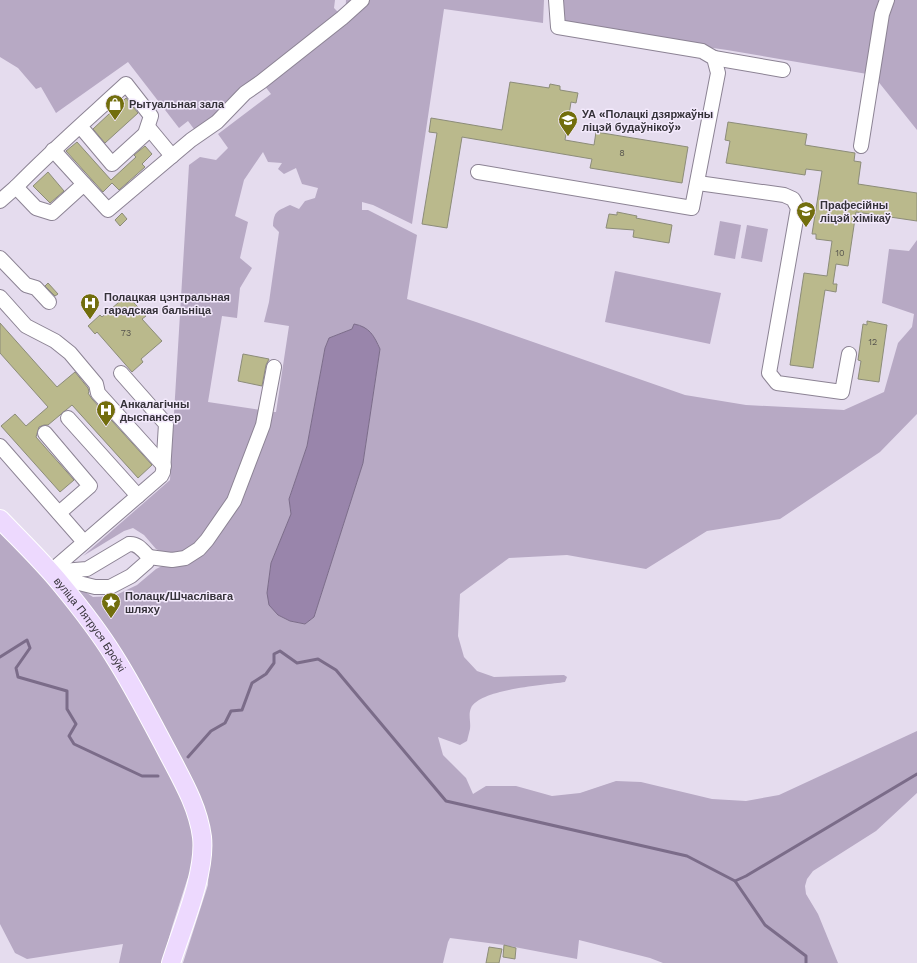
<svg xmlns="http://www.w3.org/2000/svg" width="917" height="963" font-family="'Work Sans',sans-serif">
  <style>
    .green { fill: #b7a9c4; fill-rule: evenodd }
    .water { fill: #9985ab; stroke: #7b6c89 }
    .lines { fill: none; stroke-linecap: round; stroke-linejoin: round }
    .stream { stroke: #7b6c89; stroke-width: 3 }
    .building { fill: #bab98c; stroke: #8c8c79 }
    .minor-casing { stroke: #8c8394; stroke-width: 16 }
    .major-casing { stroke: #fff; stroke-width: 20 }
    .minor { stroke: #fff; stroke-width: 14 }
    .major { stroke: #edd9fe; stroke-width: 18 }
    .labels { text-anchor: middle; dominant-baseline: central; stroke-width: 3; stroke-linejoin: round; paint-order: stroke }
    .number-label { font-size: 9px; fill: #56544e }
    .poi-label { font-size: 11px; font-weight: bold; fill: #353239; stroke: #f3e9fc; text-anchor: start }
    .street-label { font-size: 11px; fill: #353239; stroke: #f3e9fc }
  </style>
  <rect width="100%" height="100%" fill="#e5dcee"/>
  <g class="green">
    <path d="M0 0H335L334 8 345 19 346 0H544L543 23 444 9 412 224 373 205 362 202V210H368L417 235 407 299 476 322 685 395 746 405 844 410 884 392 898 343 912 327 914 314 882 303 889 249 909 251 917 240V414L880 452 780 519 707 531 646 569 567 555 509 558 460 594 458 636 464 657 477 671 494 677 564 675 567 677 565 682C545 685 480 689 471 708 468 715 471 721 470 729 469 733 468 737 467 741L460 745 438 737 443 755 466 778 473 794 486 786H516L552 796 580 793 616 781 641 782 712 799 746 801 779 795 917 731V793L876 831 813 871 807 879 805 886 806 894 818 914 838 963H663L650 958 579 940 577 959 504 945 450 938 448 942 443 963H183L208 885 210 837 205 813 194 785 141 686 121 651 97 617 76 590 79 588 93 597 114 596 137 585 156 569 164 565 174 566 188 561 201 552 236 503 265 439 271 412H276L289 326 264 322 269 302 279 232 273 226C274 211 277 211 290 205L299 209 305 201 315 198 318 188 302 184 296 168 284 174 278 169 282 163 268 162 263 152 244 180 235 216 248 222 240 258 252 268 240 288 237 318 222 316 208 402 261 410 231 499 205 539 197 546 183 553 172 554 162 552 156 549 144 535 133 528 124 531 83 556 170 480 189 165 200 157 216 160 228 148 218 134 271 94 264 85 288 66 283 60 259 79 243 90 215 119 197 133 188 121 179 128 128 62 56 113 41 87 36 89 18 68 0 57ZM354 324C370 327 374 336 380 349L363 463 314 617 305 624 290 621 278 615 270 605 267 593 271 563 291 514 289 499 307 446 325 348 329 338 352 329Z"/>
    <path d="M559 0H917V130L873 75 727 50 560 26Z"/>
    <path d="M720 221 741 225 735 259 714 255Z"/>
    <path d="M747 225 768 229 762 262 741 258Z"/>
    <path d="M615 271 721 293 710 344 605 322Z"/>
    <path d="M0 530 55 585 110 659 192 817 196 860 187 880 172 927 162 963H119L123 944 27 959 15 953 0 924Z"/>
  </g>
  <path class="water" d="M354 324C370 327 374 336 380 349L363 463 314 617 305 624 290 621 278 615 269 605 267 593 271 563 291 514 289 499 307 446 325 348 329 338 352 329Z"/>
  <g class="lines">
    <g class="stream">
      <path d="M0 657 27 640 30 648 16 668 18 677 67 691V709L76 724 69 736 74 744 142 776H158"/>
      <path d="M188 757 211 731 225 723 231 711 242 710 252 683 266 674 274 663V654L280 651 297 663 318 659 336 670 446 801 687 856 735 881 765 925 806 956V963"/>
      <path d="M735 881 746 876 917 774"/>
    </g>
  </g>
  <g class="building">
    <path d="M510 82 549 88 550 84 560 86V90L578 93 576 103 571 102 565 140 594 145 596 132 688 147 682 183 590 168 592 159 462 137 447 228 422 224 437 133 429 132 431 118 502 130Z"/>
    <path d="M126 98 138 113 105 143 93 129Z"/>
    <path d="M728 122 807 134 805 145 855 153 854 161 861 162 858 184 917 193V221L856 212 848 266 836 264 833 284H837L836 292 825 290 813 368 790 365 804 273 827 276 832 241 816 239V234H812L822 171 806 169 805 175 726 163 730 141 725 140Z"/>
    <path d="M77 142 111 180 136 157 134 155 145 146 152 154 142 164 145 167 119 190 112 183 103 192 66 151Z"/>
    <path d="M48 172 64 191 50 203 33 186Z"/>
    <path d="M617 212 637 216 636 218 672 225 669 243 633 237 634 230 606 228 609 214 617 215Z"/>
    <path d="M122 213 127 219 120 226 115 220Z"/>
    <path d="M48 283 58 294 55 296 45 286Z"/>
    <path d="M127 295 146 316 142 319 162 341 141 359 143 362 132 372 97 332 95 334 88 326 100 315 102 317Z"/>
    <path d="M867 321 887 325 879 382 858 379 861 361 858 360 863 324 867 325Z"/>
    <path d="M0 323 57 387 75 372 88 388 89 392 88 393 92 399 152 465 138 478 72 405 48 425H44L39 427 36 437 74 480 60 492 1 426 15 414 26 426 48 407 0 353Z"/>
    <path d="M243 354 269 359 266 365 262 386 238 381Z"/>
    <path d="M504 945 516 948 515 959 503 957Z"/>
    <path d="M489 947 502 949 499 963H486Z"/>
  </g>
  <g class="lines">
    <g class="minor-casing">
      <g id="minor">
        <path d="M714 58 783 70"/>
        <path d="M148 127 172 156"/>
        <path d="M861 146 882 14 887 0"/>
        <path d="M53 150 84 184"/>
        <path d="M478 172 692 208 718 73 714 58 702 51 558 27 556 0"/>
        <path d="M698 183 784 195 793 199 798 208 769 373 777 383 842 392 849 354"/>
        <path d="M16 187C51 151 89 118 126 84L151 116 145 134 112 164 80 126"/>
        <path d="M0 201 16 187 36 208 52 213 84 184 108 210 191 140 217 122 245 93 261 82 342 18 362 0"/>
        <path d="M0 258 26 285 36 288 49 302"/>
        <path d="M0 297 26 326 55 341 70 353 96 384 98 393 164 466"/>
        <path d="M68 418 138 496"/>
        <path d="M45 433 90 486 59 513"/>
        <path d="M0 446 84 542"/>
        <path d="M149 557 172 560 185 558 199 549 207 540 234 501 263 425 274 367"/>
        <path d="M50 572 161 476 163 472 166 424 121 373"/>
        <path d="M50 572 87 569 129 544C138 543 143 551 149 557L147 562 131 576 110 587H95L75 582H60"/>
      </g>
    </g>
    <g class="major-casing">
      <g id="major">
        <path id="s1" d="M0 519C20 540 42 561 60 583 79 606 98 630 114 656 133 686 150 719 167 751 181 778 198 806 202 837 206 873 182 928 171 963"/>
      </g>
    </g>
    <use href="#minor" class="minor"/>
    <use href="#major" class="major"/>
  </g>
  <defs>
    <g id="shop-pin" transform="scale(1)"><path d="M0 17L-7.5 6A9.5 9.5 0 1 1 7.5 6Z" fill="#726e0d" stroke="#f3e9fc"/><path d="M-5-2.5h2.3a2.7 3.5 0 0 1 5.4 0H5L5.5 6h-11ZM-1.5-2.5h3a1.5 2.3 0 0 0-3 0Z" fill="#fff"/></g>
    <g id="university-pin" transform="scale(1)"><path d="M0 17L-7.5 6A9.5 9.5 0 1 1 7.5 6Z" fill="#726e0d" stroke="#f3e9fc"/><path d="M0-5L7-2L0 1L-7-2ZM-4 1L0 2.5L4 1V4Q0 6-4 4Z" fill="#fff"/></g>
    <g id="hospital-pin" transform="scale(1)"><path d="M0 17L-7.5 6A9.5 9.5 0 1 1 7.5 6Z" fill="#726e0d" stroke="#f3e9fc"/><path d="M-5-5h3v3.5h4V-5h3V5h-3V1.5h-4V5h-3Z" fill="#fff"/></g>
    <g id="sight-pin" transform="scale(1)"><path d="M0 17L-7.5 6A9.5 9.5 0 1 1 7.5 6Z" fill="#726e0d" stroke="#f3e9fc"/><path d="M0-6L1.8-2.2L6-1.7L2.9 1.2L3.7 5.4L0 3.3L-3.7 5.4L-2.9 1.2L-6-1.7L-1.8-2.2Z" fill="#fff"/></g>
  </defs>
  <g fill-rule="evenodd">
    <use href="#shop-pin" x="115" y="104"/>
    <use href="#university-pin" x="568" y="120"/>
    <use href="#university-pin" x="806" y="211"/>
    <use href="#hospital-pin" x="90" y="303"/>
    <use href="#hospital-pin" x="106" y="410"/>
    <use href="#sight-pin" x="111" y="602"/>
  </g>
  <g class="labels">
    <g class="number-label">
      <text x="622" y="153">8</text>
      <text x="840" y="253">10</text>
      <text x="126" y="333">73</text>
      <text x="873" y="342">12</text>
    </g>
    <g class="poi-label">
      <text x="129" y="104">Рытуальная зала</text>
      <text x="582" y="114">УА «Полацкі дзяржаўны<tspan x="582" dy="13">ліцэй будаўнікоў»</tspan></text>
      <text x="820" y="205">Прафесійны<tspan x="820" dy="13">ліцэй хімікаў</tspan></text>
      <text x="104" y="297">Полацкая цэнтральная<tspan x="104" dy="13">гарадская бальніца</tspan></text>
      <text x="120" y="404">Анкалагічны<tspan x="120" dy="13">дыспансер</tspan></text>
      <text x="125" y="596">Полацк/Шчаслівага<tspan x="125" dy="13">шляху</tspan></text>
    </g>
    <g class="street-label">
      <text stroke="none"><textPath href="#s1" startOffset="139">вуліца Пятруся Броўкі</textPath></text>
    </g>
  </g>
</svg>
